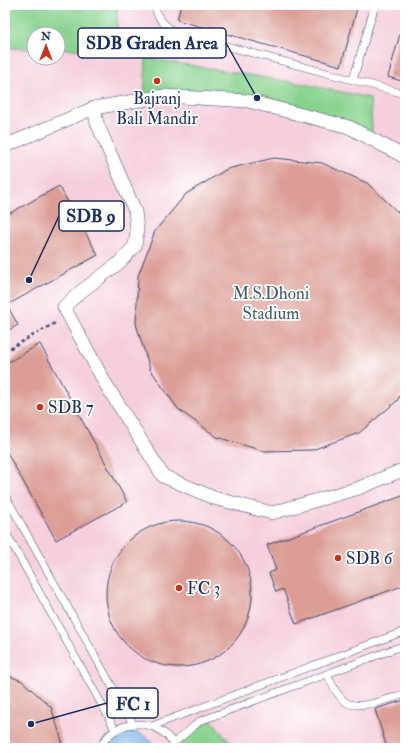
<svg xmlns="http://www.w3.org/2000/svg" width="410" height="753" font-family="'IM FELL Double Pica',serif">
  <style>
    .built { fill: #f5cfdb; fill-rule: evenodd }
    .green { fill: #88d28e; stroke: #528076 }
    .water { fill: #6eafe2; stroke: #446fa0 }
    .building { fill: #dc9d95 }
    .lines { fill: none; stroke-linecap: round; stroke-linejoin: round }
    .service-casing { stroke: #3c496d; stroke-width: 8 }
    .minor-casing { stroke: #3c496d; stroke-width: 14 }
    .path { stroke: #3c496d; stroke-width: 2.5; stroke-dasharray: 3 3; stroke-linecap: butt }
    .service { stroke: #fff; stroke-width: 7 }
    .minor { stroke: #fff; stroke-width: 13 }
    .poi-dot { fill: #c8321e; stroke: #fff; stroke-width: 1.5 }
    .labels { text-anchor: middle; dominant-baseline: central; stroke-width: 3.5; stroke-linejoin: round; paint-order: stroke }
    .poi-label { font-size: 17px; fill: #1b2f5e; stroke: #fff; text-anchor: start }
    .park-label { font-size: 17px; fill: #3c606c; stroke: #fff }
    .leader { fill: none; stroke: #1b2f5e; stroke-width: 1.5 }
    .callout-dot { fill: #1b2f5e; stroke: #fff; stroke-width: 1.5 }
    .callout { fill: #fff; stroke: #1b2f5e; stroke-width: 1.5 }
    .callout-label { font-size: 18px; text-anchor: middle; font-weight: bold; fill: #1b2f5e }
  </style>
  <rect width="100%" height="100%" fill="#fff"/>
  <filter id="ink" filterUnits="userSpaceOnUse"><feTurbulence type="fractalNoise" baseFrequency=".025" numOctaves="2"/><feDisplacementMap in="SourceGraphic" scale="8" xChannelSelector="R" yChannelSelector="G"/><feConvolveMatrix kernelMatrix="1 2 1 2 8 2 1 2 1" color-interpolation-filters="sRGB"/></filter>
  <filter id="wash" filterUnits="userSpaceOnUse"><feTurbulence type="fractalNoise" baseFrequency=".012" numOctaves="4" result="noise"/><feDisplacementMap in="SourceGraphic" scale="16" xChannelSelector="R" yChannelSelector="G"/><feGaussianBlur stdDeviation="0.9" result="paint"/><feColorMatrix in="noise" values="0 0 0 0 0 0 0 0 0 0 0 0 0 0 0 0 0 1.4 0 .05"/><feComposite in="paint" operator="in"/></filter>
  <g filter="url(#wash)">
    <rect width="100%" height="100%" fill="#f5dec3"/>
    <path class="built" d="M5 5H405V748H5ZM34 34H58V58H34Z"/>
    <g class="green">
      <path d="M5 5H117V50L58 49V34H34V49L5 48Z"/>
      <path d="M146 58 304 84 370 98 373 140 256 103 144 99Z"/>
      <path d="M209 717 235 748H172Z"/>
    </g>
    <path class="water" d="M123 731C139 732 147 734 156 748H100L106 738Z"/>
    <g id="blocks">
      <g class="building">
        <path d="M181 5H358L341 66 177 20Z"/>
        <path d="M402 27 405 28V82L388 77Z"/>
        <path d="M274 158 322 163 367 183 403 217 405 221V387L397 401 359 433 312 450 263 451 217 437 178 409 150 369 136 324 138 276 155 231 186 194 227 169Z"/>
        <path d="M59 186 98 255 7 305 18 325 5 332V216Z"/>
        <path d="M40 344 127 502 56 540 5 449V364Z"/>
        <path d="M405 495V585L296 624 283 589 276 592 269 573 276 570 267 545Z"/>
        <circle cx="179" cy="594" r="73"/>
        <path d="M5 674 22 681 51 707 62 741 59 748H5Z"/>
        <path d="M405 700V745L396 748H387L375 709Z"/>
      </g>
    </g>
  </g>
  <g filter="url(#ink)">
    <use href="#blocks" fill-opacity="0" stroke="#3c496d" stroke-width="1"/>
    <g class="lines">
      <g class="service-casing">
        <g id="service">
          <path d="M155 5C156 18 164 24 174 32L405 94"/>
          <path d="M353 80 375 5"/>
          <path d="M5 495 133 724"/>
          <path d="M5 531 106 712 115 730"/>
          <path d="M327 674C331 683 336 694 344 701 357 712 390 698 405 694"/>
          <path d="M152 726 405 631"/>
          <path d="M174 743 200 721 405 645"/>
          <path d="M100 748C115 716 160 716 176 748"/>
        </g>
      </g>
      <g class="minor-casing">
        <g id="minor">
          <path d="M94 108 97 123 135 211 137 231 135 246 119 263 79 293 64 307 105 383 163 476 214 498 272 513 359 488 405 469"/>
          <path d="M5 146 94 108 164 96 248 101 349 127 405 157"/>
        </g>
      </g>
      <path class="path" d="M5 351 57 322"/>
      <use href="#service" class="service"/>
      <use href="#minor" class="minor"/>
    </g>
  </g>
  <g class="poi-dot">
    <circle cx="157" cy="81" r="4"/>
    <circle cx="40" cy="407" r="4"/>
    <circle cx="338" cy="558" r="4"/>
    <circle cx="179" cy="588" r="4"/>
  </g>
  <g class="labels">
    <g class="poi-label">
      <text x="157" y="98" text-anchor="middle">Bajranj<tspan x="157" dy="20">Bali Mandir</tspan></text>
      <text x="48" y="407">SDB 7</text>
      <text x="346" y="558">SDB 6</text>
      <text x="187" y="588">FC 3</text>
    </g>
    <g class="park-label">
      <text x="271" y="293">M.S.Dhoni<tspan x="271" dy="20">Stadium</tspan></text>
    </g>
  </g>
  <path class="leader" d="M257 98L226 43M29 280L59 216M31 724L107 703"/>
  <g class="callout-dot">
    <circle cx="257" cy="98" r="4"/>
    <circle cx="29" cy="280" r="4"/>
    <circle cx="31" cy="724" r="4"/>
  </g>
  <g class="callout">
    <rect x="78" y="28" width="148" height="30" rx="4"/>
    <rect x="59" y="201" width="65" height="30" rx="4"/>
    <rect x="107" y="688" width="51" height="30" rx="4"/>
  </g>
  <g class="callout-label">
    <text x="152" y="49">SDB Graden Area</text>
    <text x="91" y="222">SDB 9</text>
    <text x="133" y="710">FC 1</text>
  </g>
  <rect width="410" height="753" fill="none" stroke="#fff" stroke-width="20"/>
  <g transform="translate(46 46)"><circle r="19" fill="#ffffff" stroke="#a4acbf"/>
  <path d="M0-3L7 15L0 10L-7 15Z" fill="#c8321e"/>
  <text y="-6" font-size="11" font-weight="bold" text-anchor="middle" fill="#1b2f5e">N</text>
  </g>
</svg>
